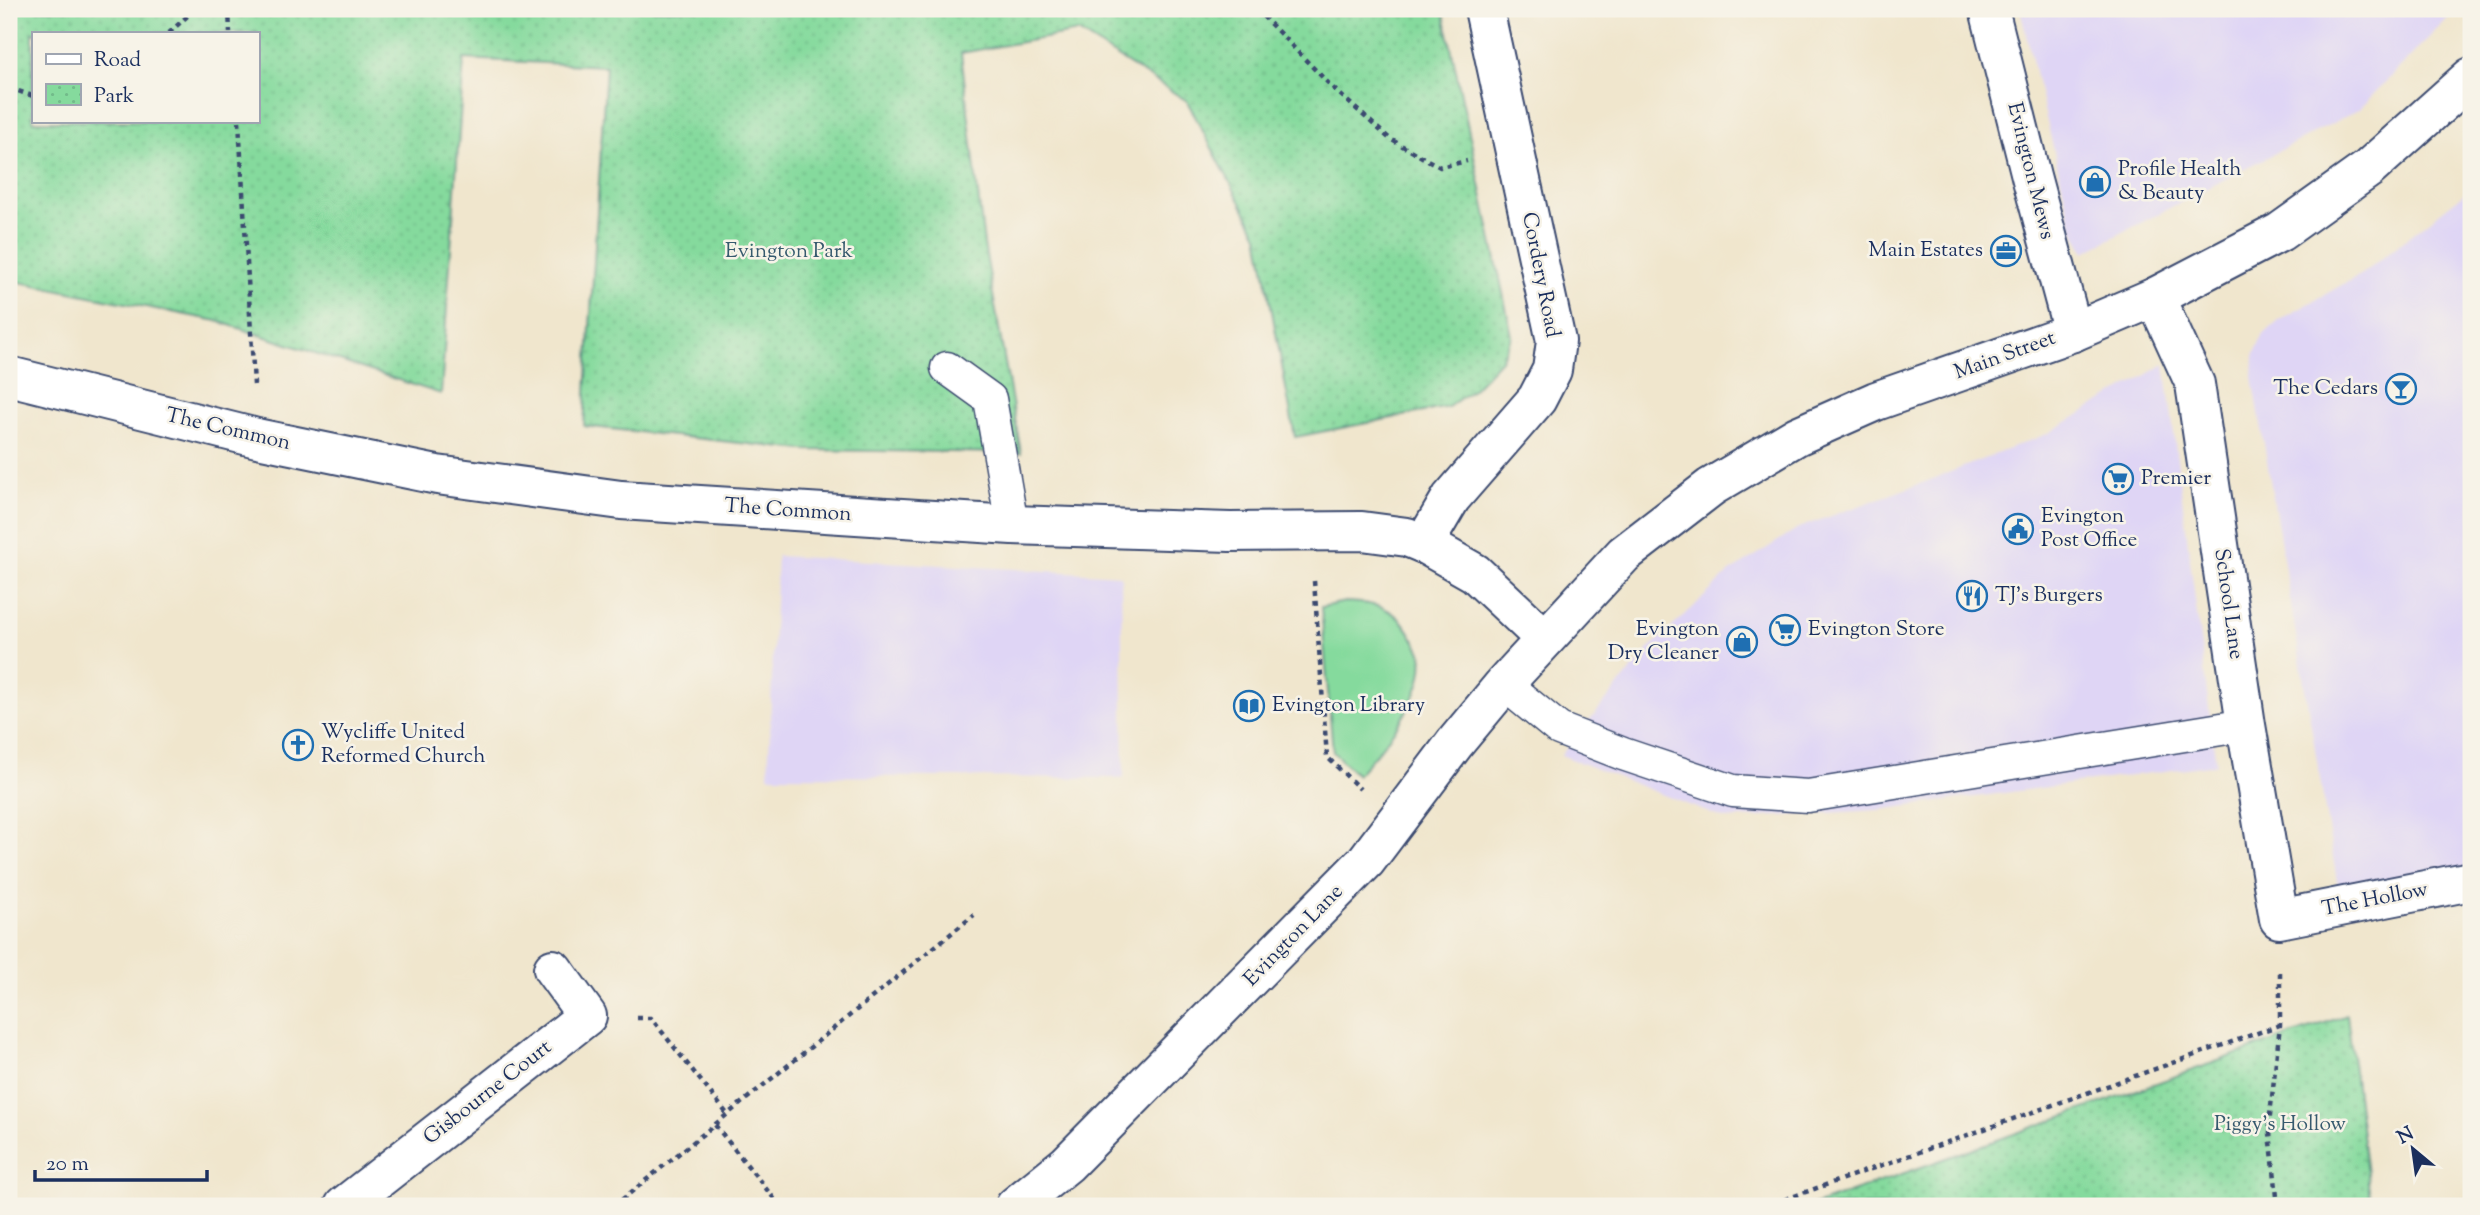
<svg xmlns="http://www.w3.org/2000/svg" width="2480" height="1215" font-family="'Sorts Mill Goudy',serif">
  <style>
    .built { fill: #dfd5f5 }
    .green { fill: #85da9d; stroke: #50847e; stroke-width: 2 }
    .park { fill: url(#park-dots); stroke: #50847e; stroke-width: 2; fill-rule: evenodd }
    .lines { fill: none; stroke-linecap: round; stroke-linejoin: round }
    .service-casing { stroke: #3b4a6f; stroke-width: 35 }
    .minor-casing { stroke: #3b4a6f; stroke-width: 42 }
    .secondary-casing { stroke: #3b4a6f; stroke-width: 42 }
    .path { stroke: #3b4a6f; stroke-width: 4.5; stroke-dasharray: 5 5; stroke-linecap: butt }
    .service { stroke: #fff; stroke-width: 32 }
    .minor { stroke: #fff; stroke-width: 38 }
    .secondary { stroke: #fff; stroke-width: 38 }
    .labels { text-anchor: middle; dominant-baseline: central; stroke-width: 5; stroke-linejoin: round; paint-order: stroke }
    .poi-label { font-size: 21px; fill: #1b2f5e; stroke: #f7f3e8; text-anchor: start }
    .street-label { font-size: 21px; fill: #1b2f5e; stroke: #f7f3e8 }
    .park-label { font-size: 21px; fill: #365a6e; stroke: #f7f3e8 }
  </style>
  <defs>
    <pattern id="park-dots" width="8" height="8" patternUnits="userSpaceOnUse" patternTransform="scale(1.75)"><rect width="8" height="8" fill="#85da9d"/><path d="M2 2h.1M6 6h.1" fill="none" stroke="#72bb8a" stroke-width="1.8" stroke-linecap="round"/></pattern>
  </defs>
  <rect width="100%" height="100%" fill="#f7f3e8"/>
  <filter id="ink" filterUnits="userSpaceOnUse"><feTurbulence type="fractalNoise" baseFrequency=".0143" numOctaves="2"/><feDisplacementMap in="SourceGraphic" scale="14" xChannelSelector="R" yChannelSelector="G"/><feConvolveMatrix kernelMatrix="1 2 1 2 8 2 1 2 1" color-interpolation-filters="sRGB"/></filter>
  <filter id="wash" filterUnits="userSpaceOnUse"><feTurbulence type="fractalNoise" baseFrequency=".00686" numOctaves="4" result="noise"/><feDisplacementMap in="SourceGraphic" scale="28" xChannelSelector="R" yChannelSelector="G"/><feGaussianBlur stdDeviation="1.57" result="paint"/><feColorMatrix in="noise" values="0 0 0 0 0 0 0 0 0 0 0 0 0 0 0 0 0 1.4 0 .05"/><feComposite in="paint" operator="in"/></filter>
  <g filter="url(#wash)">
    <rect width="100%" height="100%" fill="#f0e6cd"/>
    <g class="built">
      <path d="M2020 9H2457L2358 110 2085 252 2072 226Z"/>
      <path d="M2471 188V868L2339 893 2253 377 2254 356 2262 336 2280 320 2363 273Z"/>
      <path d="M2165 364 2216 764 1879 810 1725 819 1561 755 1649 649 1729 573 1798 528 1925 482 2047 434Z"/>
      <path d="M777 556 1121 575 1124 778 768 776Z"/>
    </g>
    <path class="green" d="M1345 602C1377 603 1396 607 1412 636 1415 642 1421 649 1422 655 1428 696 1382 748 1357 775L1333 752 1321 607Z"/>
    <g class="park">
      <path d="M9 9H1443L1512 336 1501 360 1473 389 1448 407 1295 437 1258 235 1187 101 1078 32 961 53 984 244 1021 453 803 450 584 426 606 66 464 59 441 394 217 321 9 280ZM33 33H257V121H33Z"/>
      <path d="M2347 1015 2371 1206H1812Z"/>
    </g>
  </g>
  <g filter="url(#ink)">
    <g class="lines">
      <g class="service-casing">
        <g id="service">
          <path d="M947 368 990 399 1012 525"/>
          <path d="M1504 684 1559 729 1623 754 1733 791 1808 796 2246 725"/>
        </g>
      </g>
      <g class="minor-casing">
        <g id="minor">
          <path d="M1989 9 2031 176 2073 332"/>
          <path d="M2155 297 2195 384 2246 725 2279 919 2471 881"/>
          <path d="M9 376 257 438 437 475 621 500 1012 525 1230 532 1362 531 1407 537 1424 544 1475 573 1545 639"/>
          <path d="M1424 544 1451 498 1537 399 1552 370 1556 341 1484 9"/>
          <path d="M344 1206 587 1016 553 969"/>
        </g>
      </g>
      <g class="secondary-casing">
        <path id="secondary" d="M1015 1206 1067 1164 1366 861 1455 743 1504 684 1624 554 1711 487 1797 436 1876 401 2073 332 2155 297 2280 232 2368 169 2471 77"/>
      </g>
      <g class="path">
        <path d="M229 9 230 33"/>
        <path d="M1256 9 1334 89 1390 139 1440 167 1467 161"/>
        <path d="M169 33 195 9"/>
        <path d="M9 88 33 96"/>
        <path d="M239 121 254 385"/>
        <path d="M1314 581 1327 757 1360 789"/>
        <path d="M637 1018H651L728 1115"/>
        <path d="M715 1125 780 1206"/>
        <path d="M614 1206 974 915"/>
        <path d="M1766 1206 2280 1025"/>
        <path d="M2278 1206 2269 1124 2280 1025V968"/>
      </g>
      <use href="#service" class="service"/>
      <use href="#minor" class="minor"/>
      <use href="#secondary" class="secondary"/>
    </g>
  </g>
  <defs>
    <g id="shop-ring" transform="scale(1.575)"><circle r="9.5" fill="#f7f3e8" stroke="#1f6fb2" stroke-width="1.5"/><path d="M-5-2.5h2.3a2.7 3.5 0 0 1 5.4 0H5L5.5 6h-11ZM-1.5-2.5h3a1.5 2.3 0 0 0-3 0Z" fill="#1f6fb2"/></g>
    <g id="office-ring" transform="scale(1.575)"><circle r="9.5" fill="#f7f3e8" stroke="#1f6fb2" stroke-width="1.5"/><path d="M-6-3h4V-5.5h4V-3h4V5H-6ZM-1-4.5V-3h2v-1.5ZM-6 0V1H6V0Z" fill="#1f6fb2"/></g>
    <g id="bar-ring" transform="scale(1.575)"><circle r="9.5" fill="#f7f3e8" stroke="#1f6fb2" stroke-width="1.5"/><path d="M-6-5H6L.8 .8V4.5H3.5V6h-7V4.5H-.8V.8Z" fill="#1f6fb2"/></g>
    <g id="supermarket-ring" transform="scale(1.575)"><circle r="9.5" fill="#f7f3e8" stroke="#1f6fb2" stroke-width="1.5"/><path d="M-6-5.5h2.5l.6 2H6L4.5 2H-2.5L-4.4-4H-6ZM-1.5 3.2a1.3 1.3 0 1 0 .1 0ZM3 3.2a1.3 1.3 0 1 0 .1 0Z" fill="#1f6fb2"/></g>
    <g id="civic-ring" transform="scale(1.575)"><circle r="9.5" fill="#f7f3e8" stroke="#1f6fb2" stroke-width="1.5"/><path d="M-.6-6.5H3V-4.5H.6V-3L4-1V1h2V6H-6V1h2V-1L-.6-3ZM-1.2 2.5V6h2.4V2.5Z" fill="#1f6fb2"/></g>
    <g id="restaurant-ring" transform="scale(1.575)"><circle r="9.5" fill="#f7f3e8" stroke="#1f6fb2" stroke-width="1.5"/><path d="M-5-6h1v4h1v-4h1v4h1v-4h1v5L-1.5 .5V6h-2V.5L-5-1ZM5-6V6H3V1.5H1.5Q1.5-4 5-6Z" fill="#1f6fb2"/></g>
    <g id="library-ring" transform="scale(1.575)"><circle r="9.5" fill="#f7f3e8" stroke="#1f6fb2" stroke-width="1.5"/><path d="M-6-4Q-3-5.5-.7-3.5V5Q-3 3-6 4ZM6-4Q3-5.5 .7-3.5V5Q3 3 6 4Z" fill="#1f6fb2"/></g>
    <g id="church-ring" transform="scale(1.575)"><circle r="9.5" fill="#f7f3e8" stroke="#1f6fb2" stroke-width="1.5"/><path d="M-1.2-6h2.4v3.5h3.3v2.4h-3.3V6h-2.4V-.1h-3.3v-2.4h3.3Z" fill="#1f6fb2"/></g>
  </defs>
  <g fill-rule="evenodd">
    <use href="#shop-ring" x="2095" y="182"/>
    <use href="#office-ring" x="2006" y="251"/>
    <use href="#bar-ring" x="2401" y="389"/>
    <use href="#supermarket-ring" x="2118" y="479"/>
    <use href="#civic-ring" x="2018" y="529"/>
    <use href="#restaurant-ring" x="1972" y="596"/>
    <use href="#supermarket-ring" x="1785" y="630"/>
    <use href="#shop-ring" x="1742" y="642"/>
    <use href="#library-ring" x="1249" y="706"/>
    <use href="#church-ring" x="298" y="745"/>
  </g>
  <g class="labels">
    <g class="poi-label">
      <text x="2118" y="170">Profile Health<tspan x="2118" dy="24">&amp; Beauty</tspan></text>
      <text x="1983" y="251" text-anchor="end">Main Estates</text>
      <text x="2378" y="389" text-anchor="end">The Cedars</text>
      <text x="2141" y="479">Premier</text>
      <text x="2041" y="517">Evington<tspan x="2041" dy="24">Post Office</tspan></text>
      <text x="1995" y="596">TJ's Burgers</text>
      <text x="1719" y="630" text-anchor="end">Evington<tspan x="1719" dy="24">Dry Cleaner</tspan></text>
      <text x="1808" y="630">Evington Store</text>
      <text x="1272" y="706">Evington Library</text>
      <text x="321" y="733">Wycliffe United<tspan x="321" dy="24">Reformed Church</tspan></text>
    </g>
    <g class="street-label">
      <text transform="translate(2030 171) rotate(76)">Evington Mews</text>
      <text transform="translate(1540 275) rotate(79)">Cordery Road</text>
      <text transform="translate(2005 356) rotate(-20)">Main Street</text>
      <text transform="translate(228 430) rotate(13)">The Common</text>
      <text transform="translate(788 511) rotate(4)">The Common</text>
      <text transform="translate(2228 604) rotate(82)">School Lane</text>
      <text transform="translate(2375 900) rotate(-11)">The Hollow</text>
      <text transform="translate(1294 936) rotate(-46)">Evington Lane</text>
      <text transform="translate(488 1093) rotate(-38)">Gisbourne Court</text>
    </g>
    <g class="park-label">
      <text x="789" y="252">Evington Park</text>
      <text x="2280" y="1125">Piggy's Hollow</text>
    </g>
  </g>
  <rect width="2480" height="1215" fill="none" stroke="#f7f3e8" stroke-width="35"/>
  <rect x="32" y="32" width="228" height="91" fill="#f7f3e8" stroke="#9fa5b1" stroke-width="2"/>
  <rect x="46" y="54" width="35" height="10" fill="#ffffff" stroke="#9fa5b1" stroke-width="2"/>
  <text x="94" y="66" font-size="21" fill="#1b2f5e">Road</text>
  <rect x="46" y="84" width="35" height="21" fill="url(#park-dots)" stroke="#9fa5b1" stroke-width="2"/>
  <text x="94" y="102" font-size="21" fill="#1b2f5e">Park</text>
  <g transform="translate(2413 1149) rotate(331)" stroke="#f7f3e8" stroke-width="5" paint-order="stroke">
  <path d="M0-5L12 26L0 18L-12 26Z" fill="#1b2f5e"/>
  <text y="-10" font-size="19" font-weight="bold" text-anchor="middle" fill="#1b2f5e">N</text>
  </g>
  <path d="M35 1170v10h172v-10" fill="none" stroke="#1b2f5e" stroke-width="3.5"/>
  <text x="46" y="1170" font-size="21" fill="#1b2f5e" stroke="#f7f3e8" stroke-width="5" paint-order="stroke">20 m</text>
</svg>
